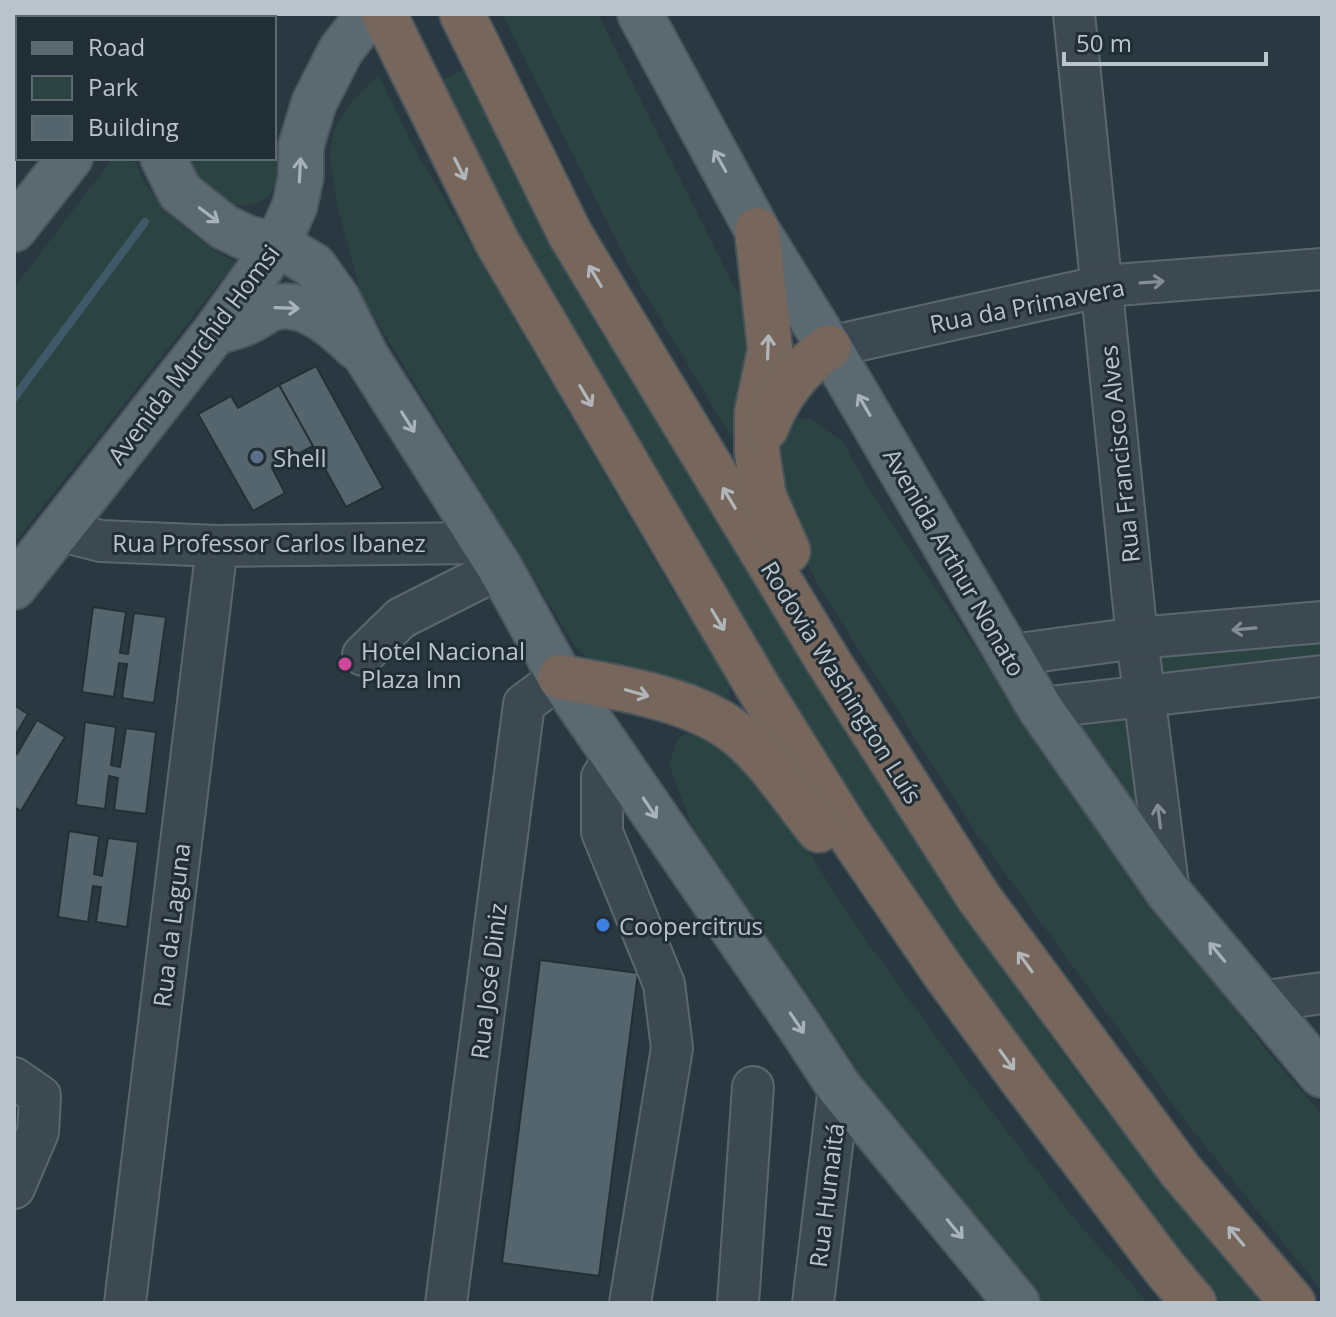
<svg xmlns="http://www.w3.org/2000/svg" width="1336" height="1317" font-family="'Open Sans',sans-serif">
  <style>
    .green { fill: #2c4441 }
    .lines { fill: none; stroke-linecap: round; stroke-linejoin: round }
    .stream { stroke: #405969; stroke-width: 8 }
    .building { fill: #54656e; stroke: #243038; stroke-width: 2 }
    .minor-casing { stroke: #5b676e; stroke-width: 44 }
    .major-casing { stroke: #4a555d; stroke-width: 48 }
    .highway-casing { stroke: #48545b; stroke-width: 48 }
    .minor { stroke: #3d4951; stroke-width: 40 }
    .major { stroke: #5b6971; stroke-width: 44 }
    .highway { stroke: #76665b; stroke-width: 44 }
    .oneway { stroke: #a7b2b9 }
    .oneway2 { stroke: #b0b6ba }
    .oneway3 { stroke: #828d94 }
    .service-dot { fill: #5c6f8a; stroke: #212e36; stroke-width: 3 }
    .hotel-dot { fill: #d1479c; stroke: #212e36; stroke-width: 3 }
    .shop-dot { fill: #3f7fe0; stroke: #212e36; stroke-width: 3 }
    .labels { text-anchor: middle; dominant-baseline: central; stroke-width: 6; stroke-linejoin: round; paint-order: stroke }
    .street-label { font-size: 24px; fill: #bac4cb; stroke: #212e36 }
    .poi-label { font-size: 24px; fill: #bac4cb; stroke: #212e36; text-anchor: start }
  </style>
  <rect width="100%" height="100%" fill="#293841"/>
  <g class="green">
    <path d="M502 14H598L737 293 746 295 757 326 745 460 633 273Z"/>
    <path d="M466 69C516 162 565 256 618 348 662 425 708 501 754 578 904 832 1067 1082 1264 1303H1213L897 881 585 369 435 83Z"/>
    <path d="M379 75 412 144 676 597 730 681 729 701 594 662 576 648 362 297 337 205 330 159 333 132 348 106Z"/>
    <path d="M274 145C276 156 279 170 276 182 267 212 228 211 208 194 198 185 190 169 183 158H274Z"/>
    <path d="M113 158H134C145 199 199 244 236 262L14 543V288Z"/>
    <path d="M786 418 811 419 843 442 869 489 1070 788 1263 1046 1322 1115V1291L1183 1118 976 833 819 587 796 540 783 493 781 445Z"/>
    <path d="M1322 629V661L1174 674 1162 671 1156 665 1157 654Z"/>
    <path d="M1129 713 1137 801 1136 808 1078 732 1081 720Z"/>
    <path d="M701 727 773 796 858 929 966 1078 1072 1216 1148 1303H1032L955 1208 750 927 693 829 669 765 678 738Z"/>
  </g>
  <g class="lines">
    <path class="stream" d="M14 398 145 222"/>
  </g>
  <g class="building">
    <path d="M316 366 383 488 346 507 279 385Z"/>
    <path d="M279 385 313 446 272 468 285 493 253 511 198 414 231 396 238 408Z"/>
    <path d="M93 607 126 612 120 653 128 654 134 613 166 617 154 703 122 698 127 664 119 663 114 697 82 692Z"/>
    <path d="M14 705 28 714 14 737Z"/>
    <path d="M37 720 65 737 21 811 14 807V752L17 754Z"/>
    <path d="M85 722 116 727 111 765 120 767 126 728 156 732 146 814 114 810 118 778 109 776 105 809 76 805Z"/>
    <path d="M69 831 99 836 94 874 102 876 108 838 138 842 127 927 96 922 101 887 93 886 88 922 58 917Z"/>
    <path d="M540 960 638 973 599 1276 502 1263Z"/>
  </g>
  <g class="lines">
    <g class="minor-casing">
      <g id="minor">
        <path d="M1074 14 1137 638 1169 893"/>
        <path d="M829 347 1103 286 1322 269"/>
        <path d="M57 530 101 541 217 546 483 543"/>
        <path d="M363 655 401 618 500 568"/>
        <path d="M1011 655 1137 638 1322 622"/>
        <path d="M1040 708 1322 676"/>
        <path d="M615 756 602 777V832L664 984 672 1048 630 1303"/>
        <path d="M1260 1002 1322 993"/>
        <path d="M14 1078 40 1096 38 1132 14 1188"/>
        <path d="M125 1303 217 546"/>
        <path d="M446 1303 524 704 560 677"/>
        <path d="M738 1303 753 1087"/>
        <path d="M813 1303 839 1087"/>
      </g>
    </g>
    <g class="major-casing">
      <g id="major">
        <path d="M640 14 757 230 829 347 1040 708 1169 893 1322 1075"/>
        <path d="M164 18V14"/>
        <path d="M241 18 249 14"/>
        <path d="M163 158 180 192 224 227 249 239 278 244 314 266 337 298 366 356 500 568 560 677 800 1027 839 1087 1017 1303"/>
        <path d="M14 229 70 158"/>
        <path d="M215 332C227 329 240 326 251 320 258 317 266 310 273 308 305 299 335 327 356 347"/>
        <path d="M14 587 215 332 278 244 295 205 301 176V146L314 103 341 50 369 14"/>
      </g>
    </g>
    <g class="highway-casing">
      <g id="highway">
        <path d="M384 14 497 242 759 689 846 829 945 974 1020 1077 1166 1270 1194 1303"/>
        <path d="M462 14 570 234 828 661 979 898 1180 1170 1293 1303"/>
        <path d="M757 230 770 349 757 412V452L764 497 788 551"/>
        <path d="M766 428C779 394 800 367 829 347"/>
        <path d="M560 677C613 687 679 696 725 725 763 749 791 796 819 830"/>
      </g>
    </g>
    <use href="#minor" class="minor"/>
    <use href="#major" class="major"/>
    <use href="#highway" class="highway"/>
  </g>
  <defs><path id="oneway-shaft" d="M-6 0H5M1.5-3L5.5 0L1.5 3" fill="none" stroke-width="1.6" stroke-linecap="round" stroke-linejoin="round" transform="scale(2)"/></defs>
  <g class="oneway">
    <use href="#oneway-shaft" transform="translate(720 161) rotate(-119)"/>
    <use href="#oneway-shaft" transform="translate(300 170) rotate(-87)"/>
    <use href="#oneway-shaft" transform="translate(209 215) rotate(37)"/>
    <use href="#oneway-shaft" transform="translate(287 308) rotate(2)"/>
    <use href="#oneway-shaft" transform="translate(864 405) rotate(-120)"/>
    <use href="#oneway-shaft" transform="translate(408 422) rotate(58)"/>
    <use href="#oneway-shaft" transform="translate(650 808) rotate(56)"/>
    <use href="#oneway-shaft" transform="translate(1217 952) rotate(-130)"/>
    <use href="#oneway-shaft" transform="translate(797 1023) rotate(56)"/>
    <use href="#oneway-shaft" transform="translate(955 1229) rotate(50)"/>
  </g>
  <g class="oneway2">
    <use href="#oneway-shaft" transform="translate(460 169) rotate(63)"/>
    <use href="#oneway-shaft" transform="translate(595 276) rotate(-121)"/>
    <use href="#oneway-shaft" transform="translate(768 347) rotate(-88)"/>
    <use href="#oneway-shaft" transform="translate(586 396) rotate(59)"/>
    <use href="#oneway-shaft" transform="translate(729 498) rotate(-121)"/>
    <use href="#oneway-shaft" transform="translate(718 620) rotate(59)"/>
    <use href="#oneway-shaft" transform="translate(637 693) rotate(16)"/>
    <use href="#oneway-shaft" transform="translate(1025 962) rotate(-126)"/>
    <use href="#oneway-shaft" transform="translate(1007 1060) rotate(54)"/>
    <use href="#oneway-shaft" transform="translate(1236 1236) rotate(-130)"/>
  </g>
  <g class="oneway3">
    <use href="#oneway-shaft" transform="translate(1152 282) rotate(-4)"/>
    <use href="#oneway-shaft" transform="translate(1244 629) rotate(175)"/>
    <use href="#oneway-shaft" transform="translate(1159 816) rotate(-97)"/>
  </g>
  <circle class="service-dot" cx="257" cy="457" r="8"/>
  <circle class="hotel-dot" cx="345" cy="664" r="8"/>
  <circle class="shop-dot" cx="603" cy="925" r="8"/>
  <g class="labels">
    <g class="street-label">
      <text transform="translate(1027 305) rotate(-11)">Rua da Primavera</text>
      <text transform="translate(193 354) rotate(-53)">Avenida Murchid Homsi</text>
      <text transform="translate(1119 454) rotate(-96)">Rua Francisco Alves</text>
      <text x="269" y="542">Rua Professor Carlos Ibanez</text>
      <text transform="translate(955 562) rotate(60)">Avenida Arthur Nonato</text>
      <text transform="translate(842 682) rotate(58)">Rodovia Washington Luís</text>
      <text transform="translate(171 925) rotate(-83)">Rua da Laguna</text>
      <text transform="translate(488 981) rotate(-83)">Rua José Diniz</text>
      <text transform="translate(826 1195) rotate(-83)">Rua Humaitá</text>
    </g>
    <g class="poi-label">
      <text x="273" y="457">Shell</text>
      <text x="361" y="650">Hotel Nacional<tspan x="361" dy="28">Plaza Inn</tspan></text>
      <text x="619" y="925">Coopercitrus</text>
    </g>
  </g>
  <rect width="1336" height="1317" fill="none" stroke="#bac4cb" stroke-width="32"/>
  <rect x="16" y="16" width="260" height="144" fill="#212e36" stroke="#5e6a72" stroke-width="2"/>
  <rect x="32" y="42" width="40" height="12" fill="#5b6971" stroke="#5e6a72" stroke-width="2"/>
  <text x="88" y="56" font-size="24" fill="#bac4cb">Road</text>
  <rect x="32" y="76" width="40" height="24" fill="#2c4441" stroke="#5e6a72" stroke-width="2"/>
  <text x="88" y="96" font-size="24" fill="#bac4cb">Park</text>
  <rect x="32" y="116" width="40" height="24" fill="#54656e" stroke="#5e6a72" stroke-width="2"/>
  <text x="88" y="136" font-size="24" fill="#bac4cb">Building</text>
  <path d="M1064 52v12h202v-12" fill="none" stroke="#bac4cb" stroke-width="4"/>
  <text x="1076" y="52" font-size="24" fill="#bac4cb" stroke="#212e36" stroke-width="6" paint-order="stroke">50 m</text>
</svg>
